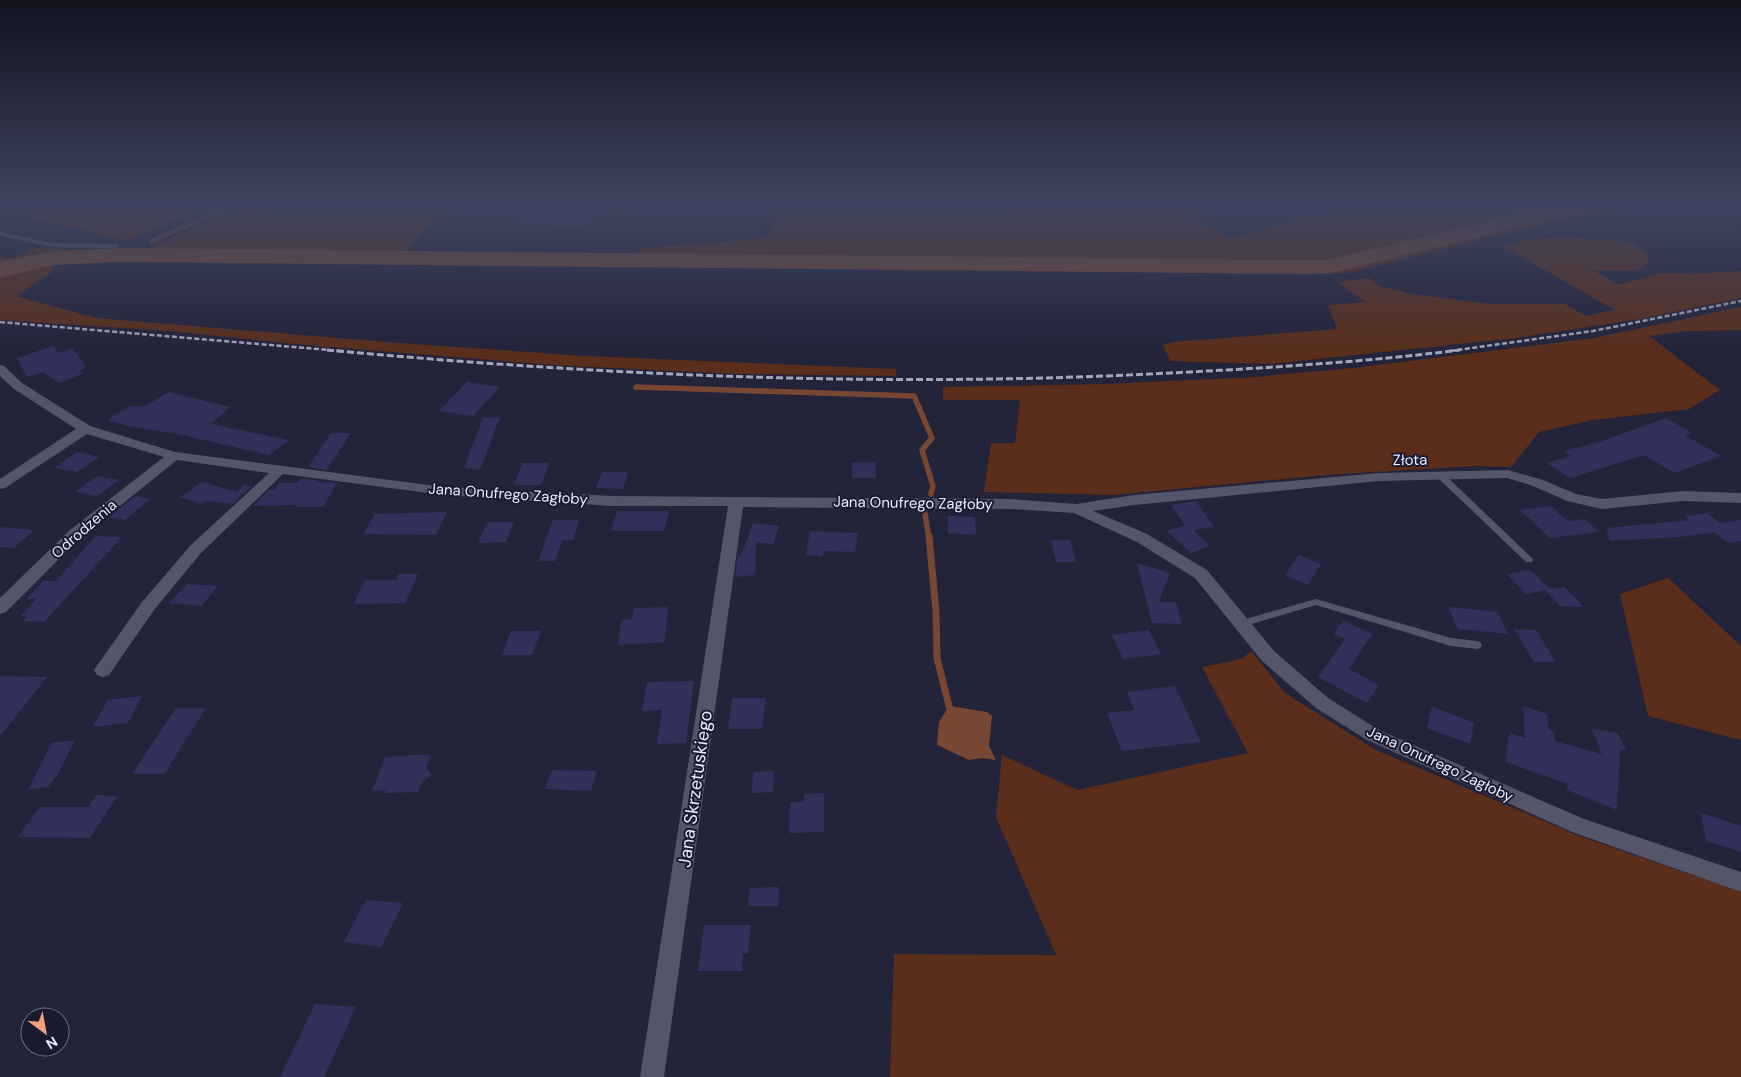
<svg xmlns="http://www.w3.org/2000/svg" width="1741" height="1077" font-family="'DM Sans',sans-serif">
  <style>
    .green { fill: #5a2e1b }
    .water { fill: #784733 }
    .lines { fill: none; stroke-linecap: round; stroke-linejoin: round }
    .stream-far2 { stroke: #784733; stroke-width: 4.5 }
    .stream-far1 { stroke: #784733; stroke-width: 5.5 }
    .stream { stroke: #784733; stroke-width: 7 }
    .river { fill: #784733; fill-rule: evenodd }
    .building { fill: #32305b }
    .lane { fill: #545569; fill-rule: evenodd }
    .street { fill: #545569; fill-rule: evenodd }
    .rail-far1 { stroke: #a5a6b8; stroke-width: 2.5; stroke-dasharray: 5 2.5; stroke-linecap: butt }
    .rail { stroke: #a5a6b8; stroke-width: 3; stroke-dasharray: 7 3; stroke-linecap: butt }
    .labels { text-anchor: middle; dominant-baseline: central; stroke-width: 4; stroke-linejoin: round; paint-order: stroke }
    .street-label { font-size: 15px; fill: #ebecfc; stroke: #1a1a30 }
    .near-street-label { font-size: 18px; fill: #ebecfc; stroke: #1a1a30 }
  </style>
  <rect width="100%" height="100%" fill="#23233a"/>
  <g class="green">
    <path d="M0 204H212L127 241 0 210Z"/>
    <path d="M243 204H446L402 253 147 250Z"/>
    <path d="M785 204H840L889 210 894 204H999V206L1172 204 1204 225 1231 238 1304 217 1354 215 1325 204H1575L1331 264 1280 265 638 255 640 248 704 244 765 238 787 204Z"/>
    <path d="M1599 204H1627L1348 273 1327 274 1321 270 1334 269Z"/>
    <path d="M1569 237 1629 242 1647 252 1649 262 1639 270H1593L1617 285 1661 273 1693 274 1741 271V298L1640 319 1516 338 1270 364 1170 361 1163 345 1173 342 1337 329 1328 305 1365 302 1338 282 1369 278 1379 286 1411 294 1490 304H1565L1585 316 1615 310 1504 247 1529 239Z"/>
    <path d="M36 248H61L56 255 0 268V256L12 259Z"/>
    <path d="M53 262 52 272 16 296 96 318 385 342 585 356 896 369V376L735 374 552 365 305 345 170 331 0 320V272Z"/>
    <path d="M1741 307V330L1688 331 1649 336 1720 390 1689 409 1593 420 1539 432 1511 467 1473 466 1326 475 1113 495 984 492 991 443H1015L1020 400H943V387L1105 384 1255 377 1353 368 1594 338Z"/>
    <path d="M1668 578 1741 646V740L1648 716 1620 594Z"/>
    <path d="M1251 651 1285 693 1376 750 1582 837 1741 892V1077H890L894 954 1056 955 996 817 1002 755 1077 790 1248 753 1202 667 1242 659Z"/>
  </g>
  <path class="water" d="M949 706 987 712 992 716 989 746 996 760 982 758 969 760 937 745 939 722Z"/>
  <g class="lines">
    <g class="stream-far2">
      <path d="M152 241 235 204"/>
      <path d="M121 255 133 249"/>
      <path d="M519 259 522 263"/>
    </g>
    <g class="stream-far1">
      <path d="M636 387 914 396 932 438 922 450 933 486 931 494"/>
      <path d="M925 514 929 538"/>
    </g>
    <path class="stream" d="M929 536 936 612 937 658 949 706"/>
    <path class="river" d="M1557 204H1594L1591 209 1331 273 1308 274 121 262 53 265 0 278V262L53 251 121 248 1308 260 1331 259Z"/>
  </g>
  <g class="building">
    <path d="M566 204H596L582 228 549 224H519L532 208 563 209Z"/>
    <path d="M54 346 58 353 73 348 86 368 80 370 84 373 59 383 43 372 27 377 17 358Z"/>
    <path d="M467 382 500 387 473 416 439 411Z"/>
    <path d="M168 392 230 407 211 424 289 440 269 455 178 434 128 426 107 420 128 407 134 406 144 407Z"/>
    <path d="M500 417 480 470 464 468 483 418Z"/>
    <path d="M1666 418 1692 433 1685 435 1721 456 1675 473 1644 455 1570 478 1547 463 1571 456 1564 451 1599 442Z"/>
    <path d="M331 433H351L326 470 308 467Z"/>
    <path d="M77 452 99 457 77 472 54 468Z"/>
    <path d="M875 462 876 478H852V463Z"/>
    <path d="M522 463H549L541 485H514Z"/>
    <path d="M602 472H628L623 489 596 488Z"/>
    <path d="M97 476 119 480 97 496 75 492Z"/>
    <path d="M301 478 319 481 318 482 337 483 323 507H295L297 505 253 506 270 489 274 490 279 483H298Z"/>
    <path d="M202 482 237 492 244 485 252 486 233 504 206 501 202 504 180 497Z"/>
    <path d="M135 496 150 499 125 520 109 517Z"/>
    <path d="M1196 501 1214 527 1193 530 1210 546 1191 553 1167 531 1185 525 1171 505Z"/>
    <path d="M1551 506 1567 521 1585 519 1599 532 1550 538 1520 510Z"/>
    <path d="M617 511H669L664 531H611Z"/>
    <path d="M447 512 436 535 363 534 375 514Z"/>
    <path d="M1707 513 1720 523 1741 520V541L1728 543 1714 532 1680 537 1609 541 1607 528 1689 520 1685 516Z"/>
    <path d="M948 516 975 517 976 535 948 533Z"/>
    <path d="M553 520H579L573 540H562L555 561H538Z"/>
    <path d="M487 522H514L506 542 478 543Z"/>
    <path d="M753 523 779 526 773 544 756 542 755 575 735 577 738 556H741Z"/>
    <path d="M0 527 34 530 14 548 0 547Z"/>
    <path d="M810 531 858 533 855 552 824 551 823 556 806 555Z"/>
    <path d="M96 536 122 537 44 622 22 621 27 616H21L36 599H26L43 581H56Z"/>
    <path d="M1051 540H1070L1076 562H1056Z"/>
    <path d="M1299 555 1321 564 1308 585 1285 575Z"/>
    <path d="M1137 563 1170 573 1159 602H1176L1182 624 1152 623Z"/>
    <path d="M1530 570 1550 589 1565 587 1584 607 1560 606 1545 590 1526 594 1507 574Z"/>
    <path d="M398 574H418L405 603 354 604 365 580H396Z"/>
    <path d="M187 584 218 586 201 606 169 603Z"/>
    <path d="M668 607 665 642 618 645 621 620 632 619 634 608Z"/>
    <path d="M1448 607 1498 612 1508 634 1458 629Z"/>
    <path d="M1343 620 1372 634 1349 669 1379 685 1367 703 1318 677 1345 639 1334 634Z"/>
    <path d="M1514 629 1536 630 1556 662H1534Z"/>
    <path d="M1149 630 1161 654 1123 659 1112 635Z"/>
    <path d="M511 631H541L532 655H502Z"/>
    <path d="M0 676 47 677 0 736Z"/>
    <path d="M694 681 686 743 657 744 662 710 642 711 647 682Z"/>
    <path d="M1175 686 1201 742 1122 751 1107 713 1134 710 1127 692Z"/>
    <path d="M142 696 128 723 92 727 108 700Z"/>
    <path d="M732 698H766L762 729H728Z"/>
    <path d="M1432 706 1474 723 1470 744 1427 728Z"/>
    <path d="M1523 706 1547 714 1549 730 1554 732 1555 741 1602 754 1592 729 1618 733 1626 750 1620 749 1617 810 1567 790 1568 784 1506 762 1508 736 1510 737V733L1525 738Z"/>
    <path d="M176 708H206L164 774H132Z"/>
    <path d="M75 740 58 774 48 787 28 790 52 743Z"/>
    <path d="M431 754 426 768 432 775 422 782 418 792 384 793 386 790 372 791 385 757Z"/>
    <path d="M552 770 597 771 591 791 545 789Z"/>
    <path d="M774 771 773 792 752 793 753 772Z"/>
    <path d="M824 793V832L789 833 790 802H804V794Z"/>
    <path d="M96 795 117 796 90 838 18 837 40 807H88Z"/>
    <path d="M1701 813 1741 826V852L1706 841Z"/>
    <path d="M779 887 778 906H748L750 888Z"/>
    <path d="M366 900 403 903 381 947 344 942Z"/>
    <path d="M704 925H751L748 953H743L742 971H698Z"/>
    <path d="M315 1004 356 1007 324 1077H280Z"/>
  </g>
  <g class="lines">
    <g class="lane">
      <path d="M0 232 52 243 117 244 120 246 117 248 52 247 0 236Z"/>
      <path d="M1441 473 1444 474 1532 558 1533 560 1532 562H1526L1438 478 1437 476 1438 474Z"/>
      <path d="M1316 599 1451 638 1477 641 1480 642 1482 645 1480 648 1477 649 1451 646 1316 605 1241 627 1238 625 1236 623 1238 621Z"/>
    </g>
    <g class="street">
      <path d="M616 204H626L616 214H610L608 212Z"/>
      <path d="M0 365 4 366 22 383 90 426 175 452 444 487 612 496 1011 499 1076 504 1134 495 1379 473 1508 470 1543 480 1576 494 1602 499 1683 491 1741 493V503L1683 501 1602 509 1567 501 1533 486 1507 478 1379 481 1134 505 1093 511 1147 534 1207 570 1274 651 1328 698 1379 730 1584 819 1741 872V892L1572 832 1367 740 1316 708 1262 661 1195 578 1137 542 1074 513 1011 509 743 507 664 1077H640L728 506H612L444 495 283 474 201 553 154 610 109 675 103 677 97 675 94 670 142 602 191 545 269 473 177 460 80 538 6 612 0 614V598L70 530 164 457 87 434 5 488 0 489V479L76 429 14 389 0 376Z"/>
    </g>
    <g class="rail-far1">
      <path d="M0 322 341 351"/>
      <path d="M1450 351 1593 331 1741 301"/>
    </g>
    <path class="rail" d="M327 350C608 376 888 388 1170 373 1267 368 1364 362 1460 350"/>
  </g>
  <linearGradient id="sky" x2="0" y2="1"><stop stop-color="#131320"/><stop offset="0.58" stop-color="#3f4560"/><stop offset="1" stop-color="#3f4560" stop-opacity="0"/></linearGradient>
  <rect width="1741" height="354" fill="url(#sky)"/>
  <g class="labels">
    <g class="street-label">
      <text transform="translate(1410 460) rotate(-1)">Złota</text>
      <text transform="translate(508 494) rotate(4)">Jana Onufrego Zagłoby</text>
      <text transform="translate(913 503) rotate(1)">Jana Onufrego Zagłoby</text>
      <text transform="translate(84 529) rotate(-41)">Odrodzenia</text>
      <text transform="translate(1440 764) rotate(25)">Jana Onufrego Zagłoby</text>
    </g>
    <g class="near-street-label">
      <text transform="translate(695 789) rotate(-82)">Jana Skrzetuskiego</text>
    </g>
  </g>
  <g transform="translate(45 1032) rotate(148)"><circle r="24" fill="#1a1a30" stroke="#6e6e82"/>
  <path d="M0-4L9 19L0 12L-9 19Z" fill="#f2a17e"/>
  <text y="-8" font-size="14" font-weight="bold" text-anchor="middle" fill="#ebecfc">N</text>
  </g>
</svg>
